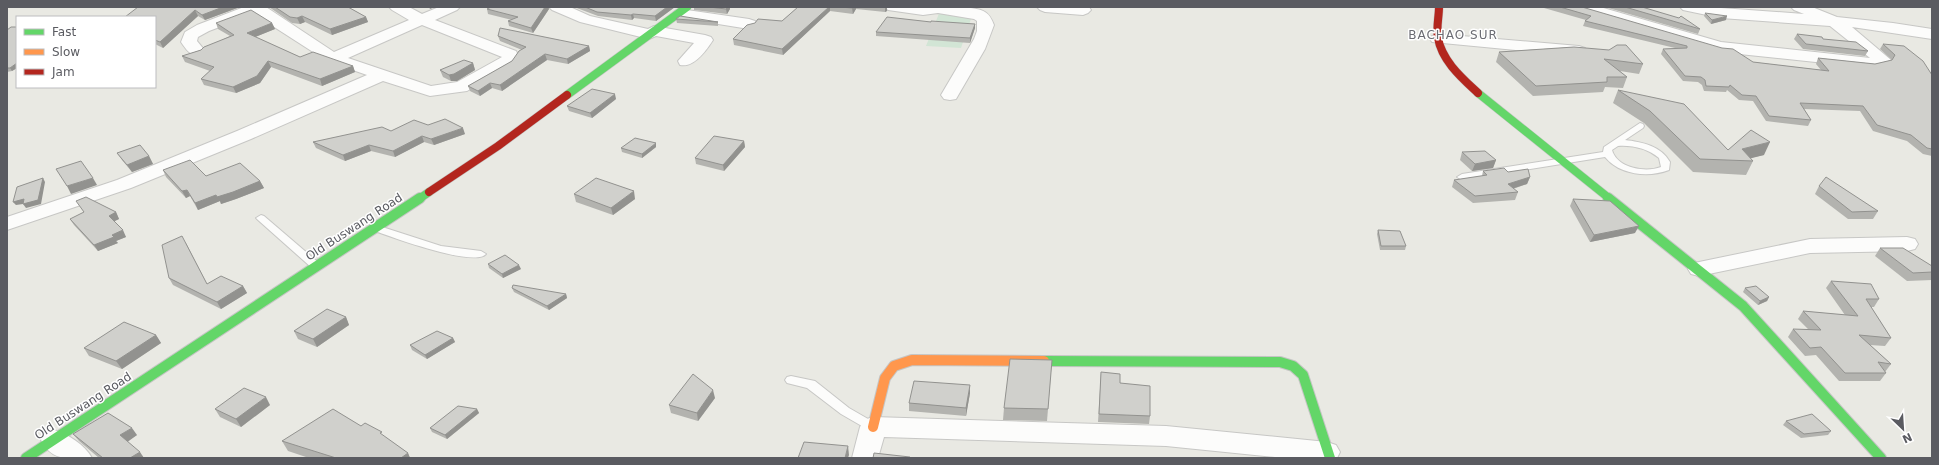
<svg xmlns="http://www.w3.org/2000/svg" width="1939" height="465" font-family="'DejaVu Sans',sans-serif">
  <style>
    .green { fill: #d2e5d5 }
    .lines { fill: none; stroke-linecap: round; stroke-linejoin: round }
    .lane-casing { stroke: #c7c7c5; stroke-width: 2 }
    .street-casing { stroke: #c7c7c5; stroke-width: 2 }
    .fast-far1-casing { stroke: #c5c5c4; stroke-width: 9 }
    .fast-casing { stroke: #c5c5c4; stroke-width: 12 }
    .slow-casing { stroke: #c5c5c4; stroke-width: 12 }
    .jam-casing { stroke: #c5c5c4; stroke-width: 9 }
    .lane { fill: #fcfcfb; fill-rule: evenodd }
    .street { fill: #fcfcfb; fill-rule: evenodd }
    .fast-far1 { stroke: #63d668; stroke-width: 8 }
    .fast { stroke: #63d668; stroke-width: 10 }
    .slow { stroke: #ff974d; stroke-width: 10 }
    .jam { stroke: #b3261e; stroke-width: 8 }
    .wall { fill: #b3b3af }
    .shaded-wall { fill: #92928f }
    .building { fill: #d0d0cc; stroke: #92928f }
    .labels { text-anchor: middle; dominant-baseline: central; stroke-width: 3; stroke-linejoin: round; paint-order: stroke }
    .far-quarter-label { font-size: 12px; letter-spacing: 1px; fill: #6b6c73; stroke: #fff }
    .street-label { font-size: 12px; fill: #5a5b61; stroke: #fff }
  </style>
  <rect width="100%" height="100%" fill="#e9e9e3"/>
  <path class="green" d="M940 11 973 13 961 48 926 46Z"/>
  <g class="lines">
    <g class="lane-casing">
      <g id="lane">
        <path d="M1640 123 1643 124 1644 126 1643 128 1625 140C1642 142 1661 146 1670 162L1669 170C1648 178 1620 175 1605 157L1462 180 1457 177 1462 174 1603 152 1604 147ZM1618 146C1633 145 1648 149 1659 158L1661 167C1645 173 1617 168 1612 150Z"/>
        <path d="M261 215 264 216 320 264 321 266 320 268H312L258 220 256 218Z"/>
        <path d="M376 225 441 246 481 251 486 254C474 268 389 236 372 230L371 228Z"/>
        <path d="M791 376 815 381 849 408 875 423 877 426 875 429 871 431 867 429 841 414 807 388 787 383 785 380 787 377Z"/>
      </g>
    </g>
    <g class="street-casing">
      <g id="street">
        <path d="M244 7H266L334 52 409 20 392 10 389 7H409L422 14 439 7H460L457 10 435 20 516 51 519 57 513 65 467 91 430 96 383 81 251 139 131 188 7 230V217L117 180 237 131 367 75 327 61 254 14 209 31 198 37 197 41 206 52 204 55C192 58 187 51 181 42L185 32 197 25ZM422 25 502 57 457 82 431 86 348 58Z"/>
        <path d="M549 7H570L590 16 648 29 654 26 705 35 711 37 713 40C706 51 694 68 680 65L678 61 694 43 656 36 649 39 580 22 552 10Z"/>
        <path d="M885 7C906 7 970 3 985 12 990 15 992 20 994 25L985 49 956 99 950 100 944 99 941 95 974 39 977 31V21L974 19 938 13 923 15 888 10Z"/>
        <path d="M1037 7H1089L1091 10 1088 13 1083 15 1045 12 1040 10Z"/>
        <path d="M1576 7H1600L1721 42 1870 58 1830 26 1721 18 1683 10 1680 7H1707L1804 14 1794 10 1791 7H1812L1837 17 1893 23 1932 29V39L1852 27 1891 60 1889 64 1872 68 1720 52 1579 10Z"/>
        <path d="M680 9 749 19 755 21 757 24 755 27 749 29 675 17 672 14 675 11Z"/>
        <path d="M1438 34 1579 46 1585 48 1587 51 1585 54 1579 56 1432 42 1430 39 1432 36Z"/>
        <path d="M1907 237 1915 239 1918 244 1915 249 1907 251 1810 253 1699 276 1691 274 1688 269 1691 264 1699 262 1810 239Z"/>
        <path d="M873 417 1166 426 1327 442 1336 445 1340 452 1337 458H1285L1166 446 884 437 878 458H852L860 427 864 420Z"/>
        <path d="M54 430C68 434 85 445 92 458 70 458 53 463 41 440L45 433Z"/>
      </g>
    </g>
    <g class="fast-far1-casing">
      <g id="fast-far1">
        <path d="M1478 93 1610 199"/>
        <path d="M567 95 687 7"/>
        <path d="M419 199 429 192"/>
      </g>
    </g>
    <g class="fast-casing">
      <g id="fast">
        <path d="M1608 198 1743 306 1881 458"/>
        <path d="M1044 361 1280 362 1293 366 1303 375 1330 458"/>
        <path d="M26 458 420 198"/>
      </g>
    </g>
    <g class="slow-casing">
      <path id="slow" d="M873 427 885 378 894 366 912 360 1044 361"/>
    </g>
    <g class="jam-casing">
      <g id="jam">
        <path d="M1439 7C1439 17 1436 28 1438 38 1442 61 1462 78 1478 93"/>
        <path d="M429 192 498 146 567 95"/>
      </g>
    </g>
    <use href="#lane" class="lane"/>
    <use href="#street" class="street"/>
    <use href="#fast-far1" class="fast-far1"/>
    <use href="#fast" class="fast"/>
    <use href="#slow" class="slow"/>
    <use href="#jam" class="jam"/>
  </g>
  <g class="wall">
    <path d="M138 7H240L205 20 198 16 163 48 155 44V17Z"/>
    <path d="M269 7H348L366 17 368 22 332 35 305 22 300 24 292 23Z"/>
    <path d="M491 7H548L549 9 533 33 509 26 508 21 512 20 488 14 487 9Z"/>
    <path d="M574 7H675L656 21 634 18 632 20 598 16Z"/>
    <path d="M694 7H730V9L727 14 694 10Z"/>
    <path d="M798 7H887V11L885 12 856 9 853 14 830 11 783 55 734 45 733 39 782 21Z"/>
    <path d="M1545 7H1582L1753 62 1821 70 1816 64 1818 58 1875 64 1892 60 1880 49 1883 44 1932 75V156L1923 154 1907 141 1873 131 1860 111 1804 109 1811 120 1808 126 1766 121 1753 101 1739 100 1727 90 1726 92 1704 91 1702 85 1698 82 1683 81 1661 54 1663 49 1675 48 1583 26 1585 21 1586 20 1544 8Z"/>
    <path d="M1605 7H1643L1700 29 1698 34Z"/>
    <path d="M1705 13 1726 20 1711 24 1704 16Z"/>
    <path d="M676 19 718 22V26L677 23Z"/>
    <path d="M931 22 975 24V28L970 43 876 36V32Z"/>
    <path d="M216 23H272L275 29 255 37 300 57 353 66 355 72 322 86 271 67 260 83 236 93 204 85 201 79 210 71 185 62 182 56 201 50 230 36 218 29Z"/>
    <path d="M17 27V68L12 71 7 72V30Z"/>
    <path d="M1797 34 1868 51 1865 56 1803 49 1794 39Z"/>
    <path d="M498 36 589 46 590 51 568 64 547 60 502 91 492 88 480 96 470 91 468 86 512 61 522 50 500 41Z"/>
    <path d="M1574 47 1643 64 1639 74 1620 71 1627 77 1623 88 1605 87 1603 92 1533 96 1496 62 1499 52Z"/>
    <path d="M473 63 475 70 457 81H451L443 77 440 70Z"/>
    <path d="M1618 90 1728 150 1764 155 1750 158 1753 161 1746 175 1693 172 1644 123 1613 103Z"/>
    <path d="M616 99 592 118 569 111 567 106Z"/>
    <path d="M428 125 465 134 434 145 424 142 395 157 371 151 345 161 316 148 313 142 391 131Z"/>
    <path d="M744 141 745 147 724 171 696 164 695 158Z"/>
    <path d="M656 147 642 158 622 152 621 148Z"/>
    <path d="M1462 152 1496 160 1493 168 1472 171 1460 160Z"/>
    <path d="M117 153 149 156 153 164 132 172 122 160Z"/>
    <path d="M163 170 206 176 260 181 264 188 236 199 221 204 220 201 198 210 190 196 186 198 166 177Z"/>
    <path d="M1483 171 1508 172 1530 177 1527 184 1513 189 1518 192 1515 200 1473 203 1452 187 1454 180 1482 176Z"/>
    <path d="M1819 186 1878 211 1873 219H1848L1815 194Z"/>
    <path d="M574 194 635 199 613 215 576 202Z"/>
    <path d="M1573 199 1635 233 1590 242 1570 206Z"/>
    <path d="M116 212 119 219 114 221 126 237 116 241 118 243 98 251 74 225 70 219Z"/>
    <path d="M1378 230 1406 246 1405 250H1380L1377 234Z"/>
    <path d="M186 243 207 284 243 286 247 293 221 309 173 285 169 278Z"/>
    <path d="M1880 248 1932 266V280L1907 281 1875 256Z"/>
    <path d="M488 264 521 269 503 278 489 268Z"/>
    <path d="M1831 281 1879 299 1874 307H1871L1891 338 1885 346 1870 345 1891 364 1885 372 1886 373 1880 381H1839L1816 355 1805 356 1788 337 1793 329H1808L1798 319 1803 311 1845 315 1826 288Z"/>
    <path d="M512 288 566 294 567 298 549 310 514 292Z"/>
    <path d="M1745 288 1769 297 1767 301 1758 305 1743 292Z"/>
    <path d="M346 317 349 325 317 347 298 339 294 331Z"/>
    <path d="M156 335 161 343 122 369 89 356 84 348Z"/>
    <path d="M453 338 455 342 427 359 412 350 410 345Z"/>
    <path d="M1052 360 1047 421 1003 420 1004 408Z"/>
    <path d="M1101 372 1120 383 1150 416 1149 424 1098 422Z"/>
    <path d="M970 393 966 416 909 411V403Z"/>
    <path d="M715 398 698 421 671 413 669 405Z"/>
    <path d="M270 405 241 427 220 417 215 409Z"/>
    <path d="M477 409 479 413 447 439 432 432 430 428Z"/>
    <path d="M1786 421 1831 431 1828 435 1801 438 1783 425Z"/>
    <path d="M361 426 384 437 408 453 410 458H309L288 451 282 441Z"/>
    <path d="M73 434 137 435 127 441 144 458H99L79 441Z"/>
  </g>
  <g class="shaded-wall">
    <path d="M223 7H240L205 20 202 15Z"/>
    <path d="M429 7H435L430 9Z"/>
    <path d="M545 7H548L549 9 533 33 531 28Z"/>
    <path d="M667 7H675L656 21 655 16Z"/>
    <path d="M728 7H730V9L727 14 726 9Z"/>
    <path d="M829 7H830V11L783 55 782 49Z"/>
    <path d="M854 7H856V9L853 14 852 8Z"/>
    <path d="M885 7H887V11L885 12Z"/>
    <path d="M195 10 198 16 163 48 160 42Z"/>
    <path d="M633 14 634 18 632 20 631 15Z"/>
    <path d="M302 16 305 22 300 24 297 18Z"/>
    <path d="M1727 16 1726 20 1711 24 1712 20Z"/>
    <path d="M366 17 368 22 332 35 330 29Z"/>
    <path d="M272 23 275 29 250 39 247 33Z"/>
    <path d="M975 24V28L970 43V38Z"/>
    <path d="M589 46 590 51 568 64 567 59Z"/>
    <path d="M545 54 547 60 502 91 500 85Z"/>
    <path d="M268 61 271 67 260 83 236 93 233 87Z"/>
    <path d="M17 63V68L12 71 10 68Z"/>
    <path d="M473 63 475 70 457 81H451L449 75Z"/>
    <path d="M353 66 355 72 322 86 320 79Z"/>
    <path d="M490 83 492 88 480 96 478 91Z"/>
    <path d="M615 94 616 99 592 118 590 113Z"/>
    <path d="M463 128 465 134 434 145 431 139Z"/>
    <path d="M422 136 424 142 395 157 393 151Z"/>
    <path d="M744 141 745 147 724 171 723 165Z"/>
    <path d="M1770 142 1764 155 1740 161 1742 149Z"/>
    <path d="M656 143V147L642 158V154Z"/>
    <path d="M369 145 371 151 345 161 343 155Z"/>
    <path d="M149 156 153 164 132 172 127 165Z"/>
    <path d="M1496 160 1493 168 1472 171 1475 164Z"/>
    <path d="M1530 177 1527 184 1505 191 1508 184Z"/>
    <path d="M43 178 45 182 41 204 26 208 23 204 16 205 13 202Z"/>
    <path d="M93 178 97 185 71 194 67 186Z"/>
    <path d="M260 181 264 188 236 199 221 204 220 201 198 210 195 203 216 195Z"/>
    <path d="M187 190 190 196 186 198 182 191Z"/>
    <path d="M634 191 635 199 613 215 611 208Z"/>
    <path d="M116 212 119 219 113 222 109 216Z"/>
    <path d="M1639 226 1635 233 1590 242 1594 235Z"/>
    <path d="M123 230 126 237 116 241 118 243 98 251 94 245 112 235Z"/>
    <path d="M519 265 521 269 503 278 502 274Z"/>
    <path d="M243 286 247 293 221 309 217 302Z"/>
    <path d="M566 294 567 298 549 310 547 306Z"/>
    <path d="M1769 297 1767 301 1758 305 1760 301Z"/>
    <path d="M346 317 349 325 317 347 313 339Z"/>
    <path d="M156 335 161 343 122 369 116 361Z"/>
    <path d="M453 338 455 342 427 359 425 355Z"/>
    <path d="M970 385V393L966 416V408Z"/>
    <path d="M713 390 715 398 698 421 697 413Z"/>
    <path d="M266 397 270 405 241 427 236 419Z"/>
    <path d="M477 409 479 413 447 439 445 435Z"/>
    <path d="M132 428 137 435 126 443 120 435Z"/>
    <path d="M848 446 849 455 848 458H845Z"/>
    <path d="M140 452 144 458H130Z"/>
    <path d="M408 453 410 458H401Z"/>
  </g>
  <g class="building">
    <path d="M138 7H223L202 15 195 10 160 42 155 40V17H125Z"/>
    <path d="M275 7H348L366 17 330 29 302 16 297 18 290 17Z"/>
    <path d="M491 7H545L531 28 508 21 518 17 487 9Z"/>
    <path d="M585 7H667L655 16 633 14 631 15 597 12Z"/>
    <path d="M709 7H728L726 9Z"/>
    <path d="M798 7H829L782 49 733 39 747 25 755 23 758 19 782 21Z"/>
    <path d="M840 7H854L852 8Z"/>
    <path d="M1560 7H1582L1722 48 1733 49 1753 62 1829 71 1818 58 1875 64 1892 60 1895 55 1883 44 1904 46 1923 61 1932 75V149L1927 148 1911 135 1877 125 1863 106 1800 103 1811 120 1769 116 1756 96 1742 95 1730 85 1729 87 1706 86 1705 80 1701 77 1685 76 1663 49 1687 48V46L1585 21 1591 16Z"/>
    <path d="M1625 7H1642L1679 18 1681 16 1700 29Z"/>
    <path d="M251 10 272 23 247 33 300 57 313 52 353 66 320 79 268 61 257 76 233 87 201 79 214 67 182 56 201 50 204 47 234 35 216 23Z"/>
    <path d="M1705 13 1727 16 1712 20Z"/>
    <path d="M680 16 718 22 676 19Z"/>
    <path d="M887 17 931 22V21L975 24 970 38 876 32Z"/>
    <path d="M11 27H17V63L10 68H7V30Z"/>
    <path d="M500 28 589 46 567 59 545 54 500 85 490 83 478 91 468 86 512 61 519 51 526 47 498 36Z"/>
    <path d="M1797 34 1822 37 1823 39 1856 42 1868 51 1806 44Z"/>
    <path d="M1617 45H1626L1643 64 1604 59 1627 77H1607V82L1536 86 1499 52 1574 47 1609 50Z"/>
    <path d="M464 60 473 63 454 74 449 75 440 70Z"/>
    <path d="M592 89 615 94 590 113 567 106Z"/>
    <path d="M1618 90 1684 104 1728 150 1751 130 1770 142 1742 149 1753 161 1700 159 1650 111Z"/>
    <path d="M445 119 463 128 431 139 422 136 393 151 369 145 343 155 313 142 382 127 391 131 414 120 428 125Z"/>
    <path d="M714 136 744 141 723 165 695 158Z"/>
    <path d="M635 138 656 143 642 154 621 148Z"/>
    <path d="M140 145 149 156 127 165 117 153Z"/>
    <path d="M1485 151 1496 160 1475 164 1462 152Z"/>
    <path d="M190 160 206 176 240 163 260 181 233 192 217 197 216 195 195 203 187 190 182 191 163 170Z"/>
    <path d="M81 161 93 178 67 186 56 169Z"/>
    <path d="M1504 168 1508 172 1528 169 1530 177 1508 184 1518 192 1475 196 1454 180 1487 175 1483 171Z"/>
    <path d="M1826 177 1878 211 1852 212 1819 186Z"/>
    <path d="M43 178 38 200 23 204 24 199 13 202 17 187Z"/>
    <path d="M596 178 634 191 611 208 574 194Z"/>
    <path d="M86 197 116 212 109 216 123 230 112 235 114 237 94 245 70 219 84 212 76 201Z"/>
    <path d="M1573 199 1610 201 1639 226 1594 235Z"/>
    <path d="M1378 230 1400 231 1406 246H1381Z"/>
    <path d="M182 236 207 284 221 276 243 286 217 302 169 278 162 245Z"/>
    <path d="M1880 248H1903L1932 266V272L1913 273Z"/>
    <path d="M505 255 519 265 502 274 488 264Z"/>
    <path d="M1831 281 1871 284 1879 299H1866L1891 338 1859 335 1891 364 1878 362 1886 373H1845L1821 347 1810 348 1793 329 1821 330 1803 311 1858 316Z"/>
    <path d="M513 285 566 294 547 306 512 288Z"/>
    <path d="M1756 286 1769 297 1760 301 1745 288Z"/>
    <path d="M327 309 346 317 313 339 294 331Z"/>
    <path d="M124 322 156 335 116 361 84 348Z"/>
    <path d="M437 331 453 338 425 355 410 345Z"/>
    <path d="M1010 359 1052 360 1048 409 1004 408Z"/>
    <path d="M1101 372 1120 374V383L1150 386V416L1099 414Z"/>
    <path d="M693 374 713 390 697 413 669 405Z"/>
    <path d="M914 381 970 385 966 408 909 403Z"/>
    <path d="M244 388 266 397 236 419 215 409Z"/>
    <path d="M458 406 477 409 445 435 430 428Z"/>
    <path d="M333 409 361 426 365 423 382 432 380 433 408 453 401 458H336L282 441Z"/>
    <path d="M108 413 132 428 120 435 140 452 130 458H103L73 434Z"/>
    <path d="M1812 414 1831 431 1804 434 1786 421Z"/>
    <path d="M804 442 848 446 845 458H798Z"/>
    <path d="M874 453 910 457V458H873Z"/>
  </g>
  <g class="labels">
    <g class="far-quarter-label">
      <text x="1453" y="35">BACHAO SUR</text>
    </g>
    <g class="street-label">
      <text transform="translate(354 227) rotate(-33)">Old Buswang Road</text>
      <text transform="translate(83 406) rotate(-33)">Old Buswang Road</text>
    </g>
  </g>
  <rect width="1939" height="465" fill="none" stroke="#5a5b61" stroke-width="16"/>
  <rect x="16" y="16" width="140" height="72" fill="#ffffff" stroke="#bdbdc0"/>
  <rect x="24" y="29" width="20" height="6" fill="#63d668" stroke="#bdbdc0"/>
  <text x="52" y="36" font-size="12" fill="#5a5b61">Fast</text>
  <rect x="24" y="49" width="20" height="6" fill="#ff974d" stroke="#bdbdc0"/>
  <text x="52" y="56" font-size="12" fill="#5a5b61">Slow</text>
  <rect x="24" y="69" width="20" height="6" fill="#b3261e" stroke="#bdbdc0"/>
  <text x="52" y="76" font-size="12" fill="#5a5b61">Jam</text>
  <g transform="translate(1903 429) rotate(155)" stroke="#ffffff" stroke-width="3" paint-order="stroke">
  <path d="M0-3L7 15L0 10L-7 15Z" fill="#5a5b61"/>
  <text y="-6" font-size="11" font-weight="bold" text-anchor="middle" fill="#5a5b61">N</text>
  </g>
</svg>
